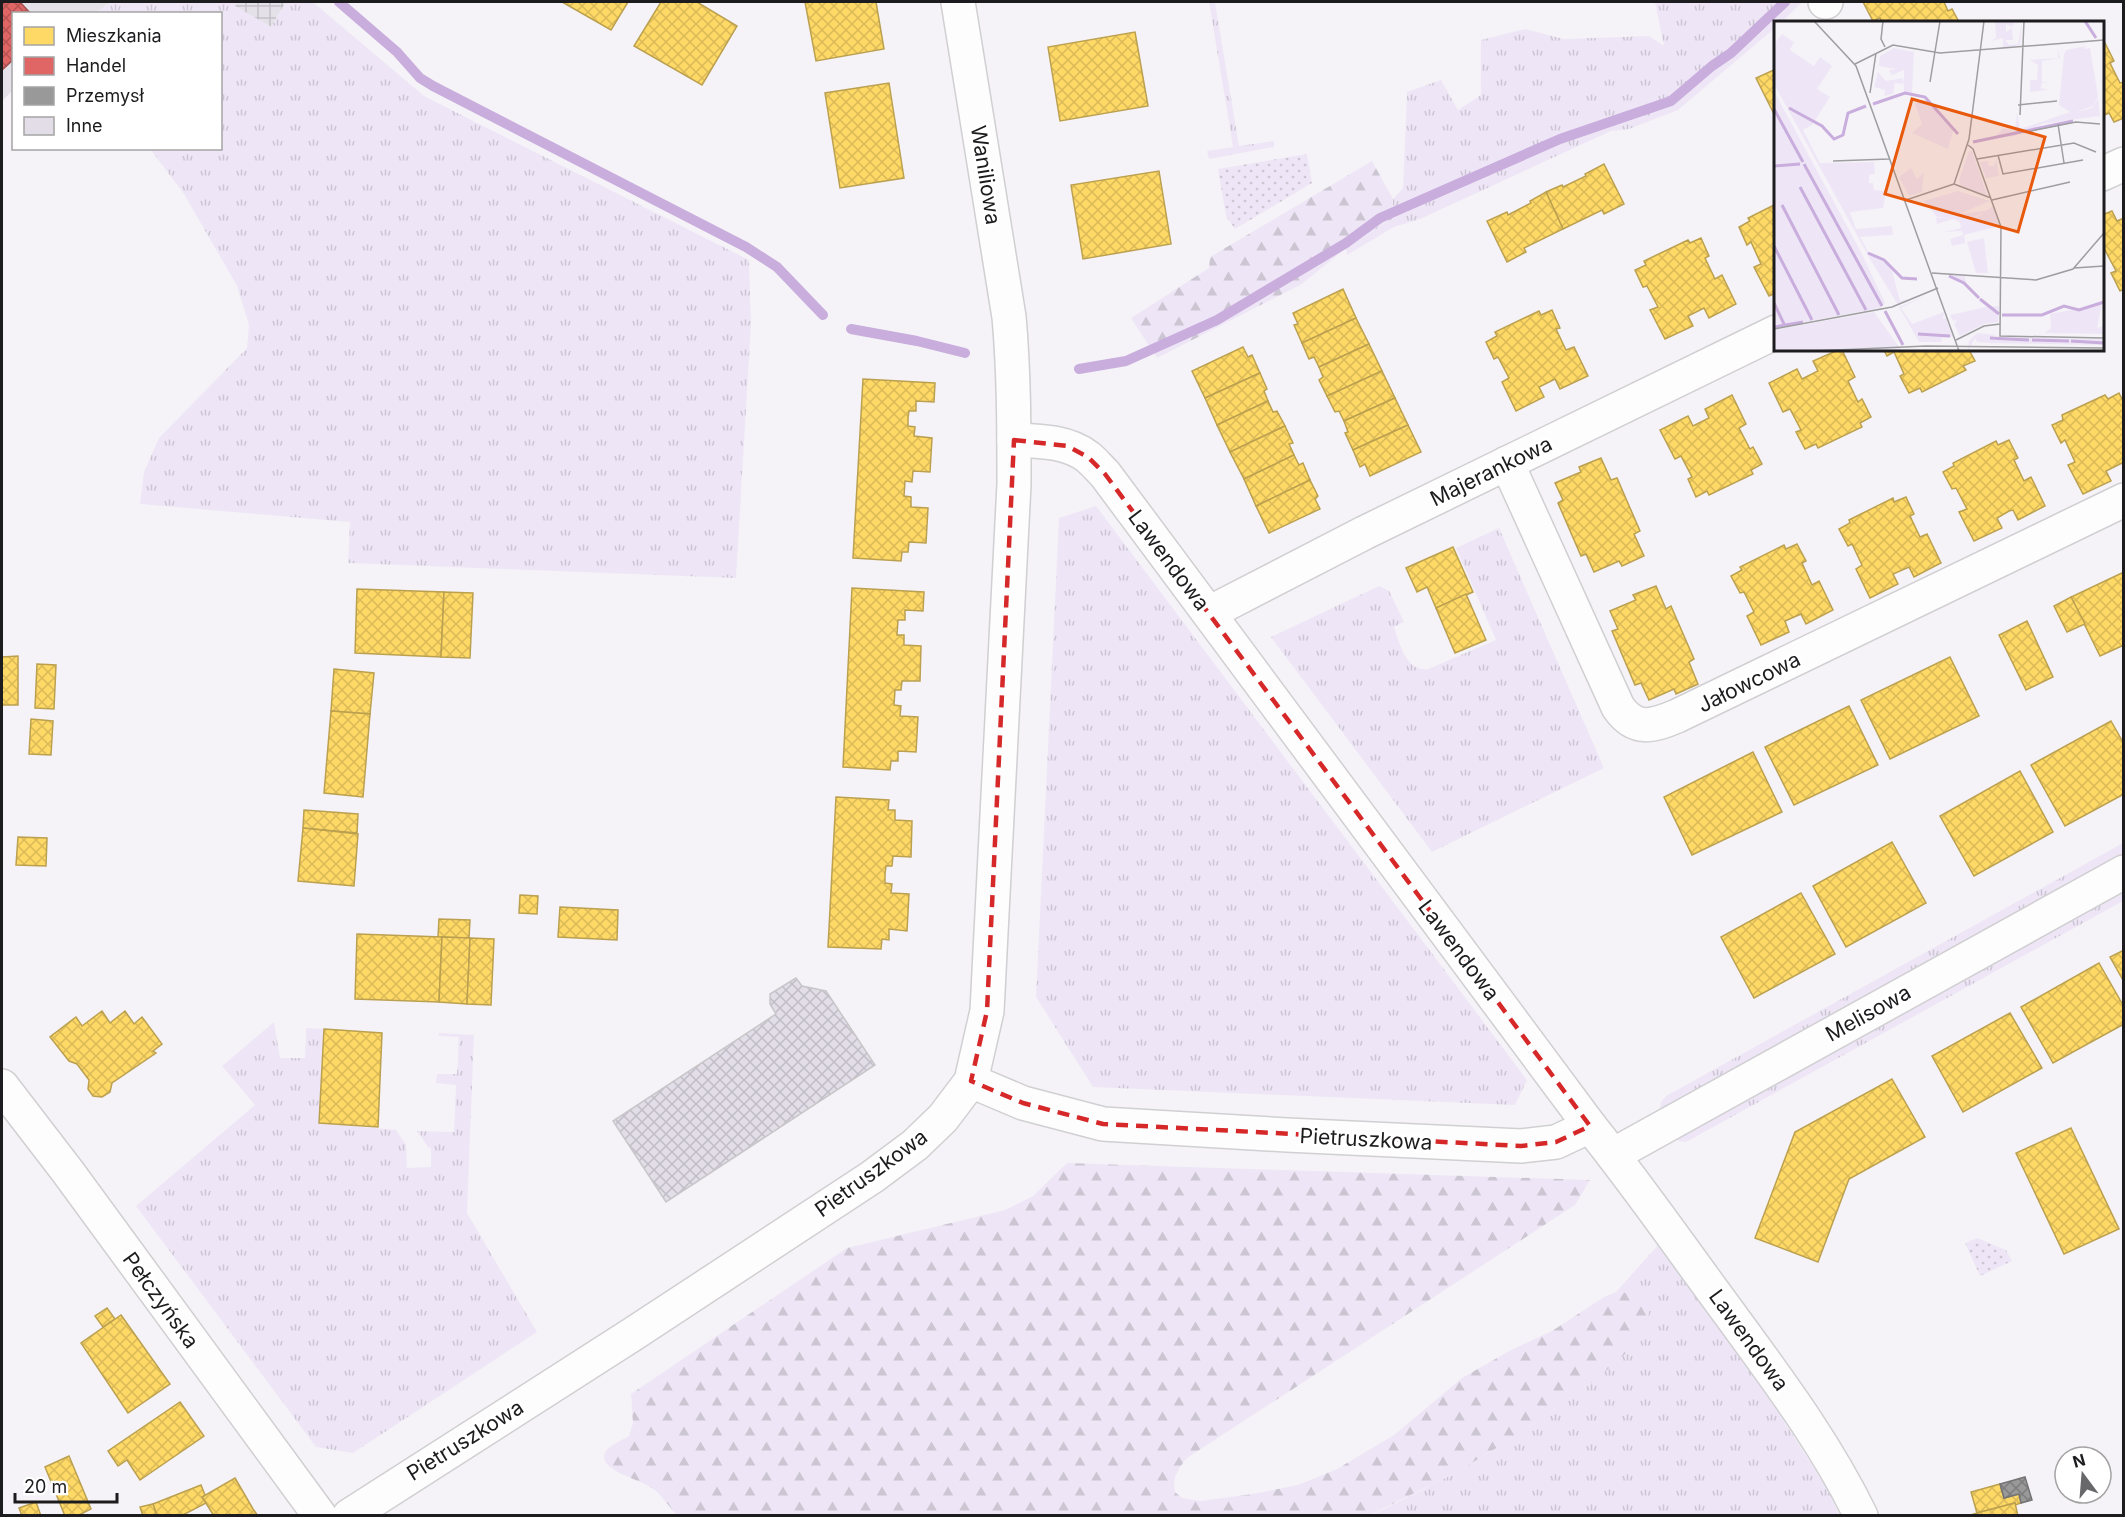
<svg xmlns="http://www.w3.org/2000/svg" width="2125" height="1517" font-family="Inter,sans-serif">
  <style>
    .built { fill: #e5e1e9 }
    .industrial { fill: url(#industrial-grid) }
    .grass { fill: url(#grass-tufts) }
    .forest { fill: url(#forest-firs) }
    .park { fill: url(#park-dots) }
    .homes { fill: url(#homes-cross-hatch); stroke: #bba050; stroke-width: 1.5 }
    .shops { fill: url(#shops-cross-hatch); stroke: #a55050; stroke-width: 1.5 }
    .industry { fill: url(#industry-cross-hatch); stroke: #747374; stroke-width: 1.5 }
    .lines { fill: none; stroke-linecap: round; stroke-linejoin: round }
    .stream { stroke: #c8addd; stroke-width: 10 }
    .building { fill: url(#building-cross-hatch); stroke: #c8c6c9; stroke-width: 1.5 }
    .minor-casing { stroke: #d0cfd1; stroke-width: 36 }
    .major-casing { stroke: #d0cfd1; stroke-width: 36 }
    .minor { stroke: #fefdfe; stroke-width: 33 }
    .major { stroke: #fefdfe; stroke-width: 33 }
    .marked { fill: none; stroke: #d62828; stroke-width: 4.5; stroke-dasharray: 12 8; stroke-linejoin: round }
    .labels { text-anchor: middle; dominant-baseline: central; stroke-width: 6; stroke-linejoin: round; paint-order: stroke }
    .street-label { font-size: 21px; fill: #1c1b1d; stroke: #fff }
    .inset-river { fill: none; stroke: #c8addd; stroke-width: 3 }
    .inset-road { fill: none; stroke: #9e9da0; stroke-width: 1.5 }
    .view { fill: #e8590c; fill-opacity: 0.15; stroke: #e8590c; stroke-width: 3 }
    .inset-edge { fill: none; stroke: #1c1b1d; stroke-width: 3 }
  </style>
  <defs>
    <pattern id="industrial-grid" width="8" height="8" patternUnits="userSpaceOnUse" patternTransform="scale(1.5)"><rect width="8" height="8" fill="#e5e1e9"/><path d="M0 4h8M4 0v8" fill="none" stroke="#c4c0c7"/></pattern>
    <pattern id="grass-tufts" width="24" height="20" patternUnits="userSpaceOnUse" patternTransform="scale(1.5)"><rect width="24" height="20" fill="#eee6f6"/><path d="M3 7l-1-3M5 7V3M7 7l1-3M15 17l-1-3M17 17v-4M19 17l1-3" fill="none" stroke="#ccc5d2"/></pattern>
    <pattern id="forest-firs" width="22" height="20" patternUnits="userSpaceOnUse" patternTransform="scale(1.5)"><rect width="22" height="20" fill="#eee6f6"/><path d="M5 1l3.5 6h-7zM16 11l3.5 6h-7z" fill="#ccc5d2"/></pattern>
    <pattern id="park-dots" width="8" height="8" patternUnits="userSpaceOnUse" patternTransform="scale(1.5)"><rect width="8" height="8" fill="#eee6f6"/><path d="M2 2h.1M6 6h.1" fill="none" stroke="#ccc5d2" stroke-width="1.8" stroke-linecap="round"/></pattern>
    <pattern id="homes-cross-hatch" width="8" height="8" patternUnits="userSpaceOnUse" patternTransform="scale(1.5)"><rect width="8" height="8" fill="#ffd966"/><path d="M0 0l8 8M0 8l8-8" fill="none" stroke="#daba58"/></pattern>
    <pattern id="shops-cross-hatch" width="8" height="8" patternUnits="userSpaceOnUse" patternTransform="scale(1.5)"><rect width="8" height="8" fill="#e06666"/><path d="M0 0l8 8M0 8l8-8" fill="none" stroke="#b55353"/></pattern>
    <pattern id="industry-cross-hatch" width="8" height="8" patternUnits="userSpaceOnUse" patternTransform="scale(1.5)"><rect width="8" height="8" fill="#999"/><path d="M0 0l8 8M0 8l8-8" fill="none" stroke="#7c7c7c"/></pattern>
    <pattern id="building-cross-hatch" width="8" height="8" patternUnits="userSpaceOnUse" patternTransform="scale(1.5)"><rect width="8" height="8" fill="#e2dde7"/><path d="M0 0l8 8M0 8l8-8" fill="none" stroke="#c1bdc6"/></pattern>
  </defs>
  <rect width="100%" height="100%" fill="#f5f3f7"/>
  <path class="built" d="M2 2H110L97 13 14 14 13 90 2 101Z"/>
  <path class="industrial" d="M237 2H286L271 27 234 6Z"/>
  <g class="grass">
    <path d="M110 2H237L235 6 271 27 286 2H313L424 96 749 260 751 324 736 578 348 563 350 522 140 504 144 472 159 438 247 348 249 325 237 286 184 194 150 149 220 148V14L96 13Z"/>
    <path d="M1209 2H1215L1239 146 1274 141V147L1209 159 1207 151 1233 147Z"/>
    <path d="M1655 2H1802L1782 22H1776L1775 28 1678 110 1629 129 1611 131 1420 219 1394 227 1347 255 1346 248 1392 219 1393 199 1403 188 1407 92 1441 80 1458 110 1481 95V40L1525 29 1564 39 1649 36 1664 46Z"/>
    <path d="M1096 506 1527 1080 1515 1105 1093 1087 1036 997 1059 518Z"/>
    <path d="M1499 528 1604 768 1432 852 1271 637 1379 586 1389 591 1404 622 1394 627C1400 644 1406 672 1428 669L1496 640 1456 548Z"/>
    <path d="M2123 843V854L1660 1110 1661 1102 1666 1096Z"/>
    <path d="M2123 890V901L1686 1142 1679 1141 1674 1137Z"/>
    <path d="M274 1022 280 1058H305L306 1028 324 1029 319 1123 396 1130 406 1145 407 1168 431 1167V1148L428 1147 417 1131 454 1132 456 1085 436 1083 437 1074H457L459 1037 439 1036V1033L474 1035 467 1213 537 1332 353 1453 316 1447 136 1206 255 1105 222 1066Z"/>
    <path d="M1659 1244 1755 1376 1828 1490 1839 1515 1370 1516 1457 1472 1521 1433 1598 1378 1628 1293 1616 1292Z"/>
  </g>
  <g class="forest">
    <path d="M1372 161 1393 199 1392 219 1346 248 1302 284 1157 358 1131 318 1209 268 1210 257Z"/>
    <path d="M1067 1163 1590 1180 1575 1205 1187 1458C1178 1469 1172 1478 1175 1492L1182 1498 1200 1501 1253 1494 1298 1485 1337 1469 1394 1435 1462 1378 1511 1350 1552 1331 1604 1297 1616 1292 1628 1293 1641 1300 1649 1311 1648 1324 1635 1345 1598 1378 1521 1433 1457 1472 1370 1515H677C669 1507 662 1495 652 1488 641 1480 603 1472 604 1456 604 1448 622 1440 629 1436L633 1423 631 1394 847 1248 1005 1210 1033 1196Z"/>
  </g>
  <g class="park">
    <path d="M1307 154 1312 183 1235 229 1226 216 1218 169Z"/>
    <path d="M1977 1238 2006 1250 2012 1261 1980 1276 1965 1243Z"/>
  </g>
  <g class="homes">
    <path d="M562 2H628L611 30Z"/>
    <path d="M661 2H697L737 26 702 85 634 46Z"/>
    <path d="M805 2H876L884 49 816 61Z"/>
    <path d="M1863 2H1944L1948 11 1952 9 1959 22H1882L1880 18 1873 21Z"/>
    <path d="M1135 32 1148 106 1060 121 1048 47Z"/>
    <path d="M2105 43 2114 61 2110 63 2120 83 2124 82V118L2114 122 2109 113 2102 116V45Z"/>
    <path d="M1776 69V118L1756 78Z"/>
    <path d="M889 83 904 178 840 188 825 93Z"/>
    <path d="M1604 164 1624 204 1604 214 1602 210 1563 229 1546 192 1562 185 1563 187 1586 176 1585 174Z"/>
    <path d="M1159 171 1171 244 1083 259 1071 185Z"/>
    <path d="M1546 192 1563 229 1524 248 1526 252 1507 262 1487 221 1507 212 1508 215 1531 203 1530 201Z"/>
    <path d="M1776 204V293L1769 296 1754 267 1761 264 1751 242 1747 245 1739 227 1750 221 1748 218Z"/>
    <path d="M2112 211 2117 221 2124 218V289L2120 291 2111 273 2116 271 2105 250 2102 251V215Z"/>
    <path d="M1701 238 1709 256 1705 258 1715 279 1722 275 1736 304 1709 318 1704 308 1688 316 1693 326 1665 339 1650 310 1658 307 1647 286 1643 287 1635 270 1646 265 1644 261 1688 240 1690 243Z"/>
    <path d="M1343 289 1356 318 1302 343 1294 325 1298 324 1293 313Z"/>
    <path d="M1552 310 1560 328 1556 329 1566 350 1574 347 1588 376 1560 389 1555 379 1539 387 1544 397 1516 411 1502 382 1509 378 1498 357 1494 359 1486 342 1497 336 1495 332 1539 311 1541 315Z"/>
    <path d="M1356 318 1369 344 1319 367 1314 357 1309 359 1302 343Z"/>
    <path d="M1369 344 1382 371 1327 396 1319 380 1323 377 1319 367Z"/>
    <path d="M1243 347 1248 357 1252 355 1260 373 1205 398 1192 371Z"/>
    <path d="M1838 350H1842L1855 377 1848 381 1858 402 1862 399 1871 417 1860 423 1862 427 1818 448 1816 444 1805 449 1796 432 1801 430 1790 409 1783 412 1769 383 1797 369 1802 379 1818 371 1813 361Z"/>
    <path d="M1884 350H1969L1975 361 1963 366 1966 370 1922 392 1920 388 1909 393 1900 376 1904 374 1894 352 1887 356Z"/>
    <path d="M1382 371 1395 398 1344 421 1339 411 1335 412 1327 396Z"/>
    <path d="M1260 373 1267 389 1264 391 1268 401 1217 425 1205 398Z"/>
    <path d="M863 379 935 383 934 402 916 401V411H909L908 418V426L915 427 914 436 932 438 930 472 913 471 912 482 905 481 904 496 911 497V507L928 508 926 543 909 542 908 552H902L901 561 853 558Z"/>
    <path d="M2119 393 2124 403V466L2122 463 2106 471 2111 481 2083 494 2068 465 2075 462 2065 440 2061 443 2052 425 2063 420 2062 415 2105 395 2108 399Z"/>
    <path d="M1732 395 1746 424 1739 428 1750 449 1753 447 1762 464 1751 470 1753 474 1709 495 1707 491 1696 497 1688 479 1692 477 1681 456 1675 459 1660 430 1688 416 1693 426 1709 418 1705 409Z"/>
    <path d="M1395 398 1408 425 1353 450 1345 433 1348 432 1344 421Z"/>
    <path d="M1268 401 1273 412 1277 411 1285 426 1230 452 1217 425Z"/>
    <path d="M1408 425 1421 452 1370 476 1365 464 1360 467 1353 450Z"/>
    <path d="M1285 426 1293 443 1289 444 1294 455 1244 479 1230 452Z"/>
    <path d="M2009 440 2018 458 2014 460 2024 481 2031 477 2045 506 2018 520 2013 510 2009 511 1997 518 2002 528 1974 541 1959 512 1967 509 1956 488 1952 489 1943 472 1954 466 1953 463 1996 441 1998 445Z"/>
    <path d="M1294 455 1299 465 1303 463 1310 480 1256 506 1244 479Z"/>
    <path d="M1601 458 1611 480 1617 478 1640 531 1634 534 1644 556 1622 566 1619 561 1594 572 1586 554 1581 556 1558 503 1563 500 1555 483 1581 472 1579 467Z"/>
    <path d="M1310 480 1318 496 1315 499 1320 509 1269 533 1256 506Z"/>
    <path d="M1906 497 1914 514 1910 516 1920 537 1927 534 1941 563 1914 577 1909 567 1893 574 1898 584 1870 598 1856 569 1862 565 1852 544 1848 546 1839 529 1850 523 1849 520 1893 498 1894 502Z"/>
    <path d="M1797 544 1806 561 1802 563 1812 585 1819 581 1833 610 1806 624 1801 614 1785 621 1789 632 1761 645 1747 616 1754 612 1744 592 1740 593 1731 576 1742 570 1740 567 1784 545 1786 549Z"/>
    <path d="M1453 547 1473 592 1436 608 1427 587 1417 592 1406 568Z"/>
    <path d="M2124 572V645L2100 656 2071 597Z"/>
    <path d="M1656 586 1666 609 1671 606 1694 659 1689 662 1698 684 1676 694 1674 689 1649 700 1641 683 1635 685 1612 631 1618 629 1610 611 1636 600 1633 595Z"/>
    <path d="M852 588 924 592 923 611 905 610V620H898L897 635H904V645L921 646 920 681H902L901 690H895L894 705 901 706 900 716 918 717 916 752 898 751V761H891L890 770 843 767Z"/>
    <path d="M357 589 444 592 441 657 355 653Z"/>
    <path d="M444 592 473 593 470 658 441 657Z"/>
    <path d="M1466 594 1486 640 1455 653 1436 608Z"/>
    <path d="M2071 597 2085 624 2067 632 2054 606Z"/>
    <path d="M2027 621 2053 677 2026 690 1999 635Z"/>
    <path d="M18 656V705H2V657Z"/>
    <path d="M1950 657 1979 716 1890 759 1861 700Z"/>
    <path d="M37 664 56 665 54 709 35 708Z"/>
    <path d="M334 669 374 673 370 714 331 711Z"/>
    <path d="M1849 706 1878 765 1794 805 1765 747Z"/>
    <path d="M331 711 370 714 363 797 324 793Z"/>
    <path d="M31 719 53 721 51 755 29 754Z"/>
    <path d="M2111 721 2124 744V794L2065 826 2031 765Z"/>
    <path d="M1753 752 1782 812 1692 855 1664 797Z"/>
    <path d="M2020 771 2053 832 1974 876 1940 816Z"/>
    <path d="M836 797 889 800 888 810H895V820L912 821 911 857 893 856 892 866H886L885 874V883L892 884 891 893 909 894 907 931 889 929V940L882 939 881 949 828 947Z"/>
    <path d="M304 810 358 814 357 833 303 828Z"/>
    <path d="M303 828 358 834 354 886 298 881Z"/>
    <path d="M18 837 47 838 46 866 16 865Z"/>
    <path d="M1892 842 1926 903 1846 947 1813 886Z"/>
    <path d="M1801 893 1835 954 1754 998 1721 937Z"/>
    <path d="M520 895 538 896 537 914 519 913Z"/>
    <path d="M560 907 618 910 617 940 558 937Z"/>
    <path d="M439 919 470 920 469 938 438 937Z"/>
    <path d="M357 934 442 937 439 1002 355 999Z"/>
    <path d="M442 937 470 938 467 1004 439 1002Z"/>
    <path d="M470 938 494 939 491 1005 467 1004Z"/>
    <path d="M2124 950V982L2110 957Z"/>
    <path d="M2099 963 2124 1007V1024L2053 1063 2021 1007Z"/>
    <path d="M102 1011 110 1023 125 1011 134 1024 142 1017 162 1044 153 1051 156 1053 112 1083 110 1092 102 1097 93 1096 88 1089 89 1080 77 1064 69 1061 50 1037 76 1017 82 1026Z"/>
    <path d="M2010 1013 2042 1068 1963 1112 1932 1056Z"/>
    <path d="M324 1029 382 1033 378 1127 319 1123Z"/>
    <path d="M1892 1079 1925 1137 1849 1179 1818 1262 1755 1238 1795 1132Z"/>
    <path d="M2071 1128 2119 1229 2064 1254 2016 1153Z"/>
    <path d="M107 1308 115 1319 103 1327 95 1316Z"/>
    <path d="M121 1315 170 1384 128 1413 81 1343Z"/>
    <path d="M180 1402 204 1436 140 1480 127 1460 118 1466 108 1451Z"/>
    <path d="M69 1456 91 1509 77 1516H65L45 1467Z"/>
    <path d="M235 1478 253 1509 258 1516H214L202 1497Z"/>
    <path d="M2000 1484 2004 1498 2019 1494 2021 1503 2015 1505V1503L1977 1513 1971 1492Z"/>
    <path d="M201 1485 205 1495 202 1497 206 1503 181 1516H157L153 1504Z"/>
    <path d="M36 1502 41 1516H22L19 1508Z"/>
    <path d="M2015 1503 2018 1516H1968L1977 1513Z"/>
    <path d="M153 1504 157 1516H143L140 1507Z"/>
  </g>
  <path class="shops" d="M2 2H20L31 14H14V59L2 70Z"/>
  <path class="industry" d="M2025 1477 2032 1500 2021 1503 2019 1494 2004 1498 2000 1484Z"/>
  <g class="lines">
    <g class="stream">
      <path d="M339 2 397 52 420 78 433 86 746 247 777 267 823 315"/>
      <path d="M851 329 917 341 965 353"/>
      <path d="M1079 369 1126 361 1217 320 1346 243 1380 218 1560 139 1671 101 1712 66 1731 53 1785 2"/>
    </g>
  </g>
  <path class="building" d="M796 978 802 986 826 991 875 1065 666 1202 613 1121 776 1014 770 1004V994Z"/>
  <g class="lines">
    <g class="minor-casing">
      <g id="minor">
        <path d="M1825 2H1826"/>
        <path d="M2102 174 2124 164"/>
        <path d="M1014 440C1039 441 1067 441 1088 457 1094 462 1100 469 1105 474L1590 1126C1639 1187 1683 1251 1729 1313 1777 1379 1825 1442 1861 1516"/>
        <path d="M1507 463 1618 707C1635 732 1653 726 1677 716L2124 500"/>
        <path d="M1209 613 1364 533 1776 332"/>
        <path d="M971 1081 1023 1103 1103 1124 1287 1135 1521 1146 1556 1142 1590 1126"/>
        <path d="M1613 1155 2124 872"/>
        <path d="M349 1516 633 1334 872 1177 915 1145 943 1118 971 1081 987 1011 1014 484C1014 428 1014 372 1009 317L958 2"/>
      </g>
    </g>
    <g class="major-casing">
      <path id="major" d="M2 1086 68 1172 320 1516"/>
    </g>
    <use href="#minor" class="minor"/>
    <use href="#major" class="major"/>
  </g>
  <path class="marked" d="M1014 440 1067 446 1088 457 1105 474 1590 1126 1556 1142 1521 1146 1103 1124 1023 1103 971 1081 987 1011Z"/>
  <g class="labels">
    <g class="street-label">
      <text transform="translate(986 175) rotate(81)">Waniliowa</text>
      <text transform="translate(1491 471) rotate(-26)">Majerankowa</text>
      <text transform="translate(1169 560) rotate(53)">Lawendowa</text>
      <text transform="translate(1749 682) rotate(-26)">Jałowcowa</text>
      <text transform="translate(1459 950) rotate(53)">Lawendowa</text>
      <text transform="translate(1868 1013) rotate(-29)">Melisowa</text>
      <text transform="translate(1366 1139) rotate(3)">Pietruszkowa</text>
      <text transform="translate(871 1173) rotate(-36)">Pietruszkowa</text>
      <text transform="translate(161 1300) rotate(54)">Pełczyńska</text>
      <text transform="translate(1749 1340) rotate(54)">Lawendowa</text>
      <text transform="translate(465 1440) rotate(-32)">Pietruszkowa</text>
    </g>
  </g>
  <g transform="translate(1774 21)">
    <rect width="330" height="330" fill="#f5f3f7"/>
    <path d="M221 0H241L238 6 232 3V11L238 7 239 19H231L235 24 244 23 248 0 246 24 229 28V17L217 20 222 17ZM8 13 20 21 16 29 40 45 46 36 58 45 43 68 56 76 38 104 29 109 46 142 100 141 101 153 95 154V162H99L100 169 112 170 109 187 76 191 82 208 118 205 119 214 86 216 95 232 117 246 126 280 134 278 124 284 96 238 0 63V23ZM312 25 309 28 316 27 324 75 319 85 302 91 318 87 324 77 326 95 268 103 241 115 218 118 230 107 241 110 243 92 246 108 296 91 285 84 290 33 292 29ZM284 29 286 37 268 40V61L275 62H268L267 67 274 69 256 71V59H263L264 44 256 39 284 37ZM104 51 112 60 129 57 130 63 121 62 119 73 110 75 111 69 100 66ZM0 70 86 229 111 282 106 287 0 307ZM151 78 180 108 174 128 138 112 148 103 141 83ZM195 130H198L213 174 187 166 185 159ZM222 138 225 155 212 157 206 141 214 140 215 145H220ZM137 147 143 158 150 151 148 171 135 175 125 156ZM219 185 226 205 190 214 191 222 178 225 176 218 189 214 188 210 171 211 187 207 186 201 179 198 163 203 162 197 203 196ZM210 217 214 252H225H202L191 251 202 252 193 221ZM175 254H191L192 263 214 286 225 285 224 301 210 303 186 315 180 303 183 299 179 300 176 294 212 286 197 269ZM151 275 127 287 138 303 170 291 169 298 172 297 179 316 168 317 167 321H145L125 286ZM328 283 323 307 330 305V313L271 312 277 307 276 293ZM100 291 128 330H0V309ZM203 312 222 314 218 316 330 318V324L213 322 203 321 201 317 194 330 195 320Z" fill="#eee6f6"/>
    <path d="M184 170 216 180 185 193 218 189 194 198 163 196 150 180Z" fill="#eee6f6"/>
    <path d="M120 27 140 31 138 72H130V49L118 54 115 49 122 48 105 45 106 35Z" fill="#eee6f6"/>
    <path class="inset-river" d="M311 0 322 17M99 83 131 72 151 76 184 113M15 87 48 105 60 118 69 114 74 92 92 85M0 88 29 141M199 121 299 100M30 143 108 285M0 145 26 143M26 166 92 289M8 184 65 294M0 225 38 299M94 232 110 239 128 257 143 258M175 255 190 262 205 277M206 278 225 293M0 282 10 303M111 290 129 324M228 294H268L290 285 305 289 330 281M0 306 29 301M144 313 176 315M216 317 255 319M258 319 295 320M297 320 330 322"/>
    <path class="inset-road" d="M40 0 82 45 185 330M109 0 107 18 111 26M81 43 119 24 166 32 330 19M156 61 166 0M96 72 102 32M244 84 283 80M246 94 250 0M284 103 290 142M252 111 302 101 326 103M194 124 199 128 227 206 226 315 330 317M224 134 229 153 309 139M203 138 300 122 322 131M59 140 115 138M180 163 195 118 210 0M180 163 217 177M132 179 180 163M218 179 296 161M300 247 330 245M158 252 262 259 299 248 330 212M0 308 118 286 164 267M182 319 210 305 226 303M41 330 152 325 330 327"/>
    <path class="view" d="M138 78 271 116 244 211 111 173Z"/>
    <rect width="330" height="330" class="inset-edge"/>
  </g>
  <rect width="2125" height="1517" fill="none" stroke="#1c1b1d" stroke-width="6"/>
  <rect x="12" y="12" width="210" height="138" fill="#ffffff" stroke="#a4a4a5" stroke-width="1.5"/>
  <rect x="24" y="27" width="30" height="18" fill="#ffd966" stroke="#a4a4a5" stroke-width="1.5"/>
  <text x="66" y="42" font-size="18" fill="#1c1b1d">Mieszkania</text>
  <rect x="24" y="57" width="30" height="18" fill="#e06666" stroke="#a4a4a5" stroke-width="1.5"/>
  <text x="66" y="72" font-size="18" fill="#1c1b1d">Handel</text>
  <rect x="24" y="87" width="30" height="18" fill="#999999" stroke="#a4a4a5" stroke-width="1.5"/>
  <text x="66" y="102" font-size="18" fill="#1c1b1d">Przemysł</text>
  <rect x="24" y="117" width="30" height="18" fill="#e2dde7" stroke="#a4a4a5" stroke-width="1.5"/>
  <text x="66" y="132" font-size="18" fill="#1c1b1d">Inne</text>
  <g transform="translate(2083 1475) rotate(344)"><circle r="28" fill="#ffffff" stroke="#a4a4a5" stroke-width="1.5"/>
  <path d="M0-4.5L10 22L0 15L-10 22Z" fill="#686769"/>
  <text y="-9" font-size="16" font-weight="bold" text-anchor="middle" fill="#1c1b1d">N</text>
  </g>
  <path d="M15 1493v9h102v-9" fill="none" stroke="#1c1b1d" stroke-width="3"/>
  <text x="24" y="1493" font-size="18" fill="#1c1b1d" stroke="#ffffff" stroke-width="4.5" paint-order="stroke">20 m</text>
</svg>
